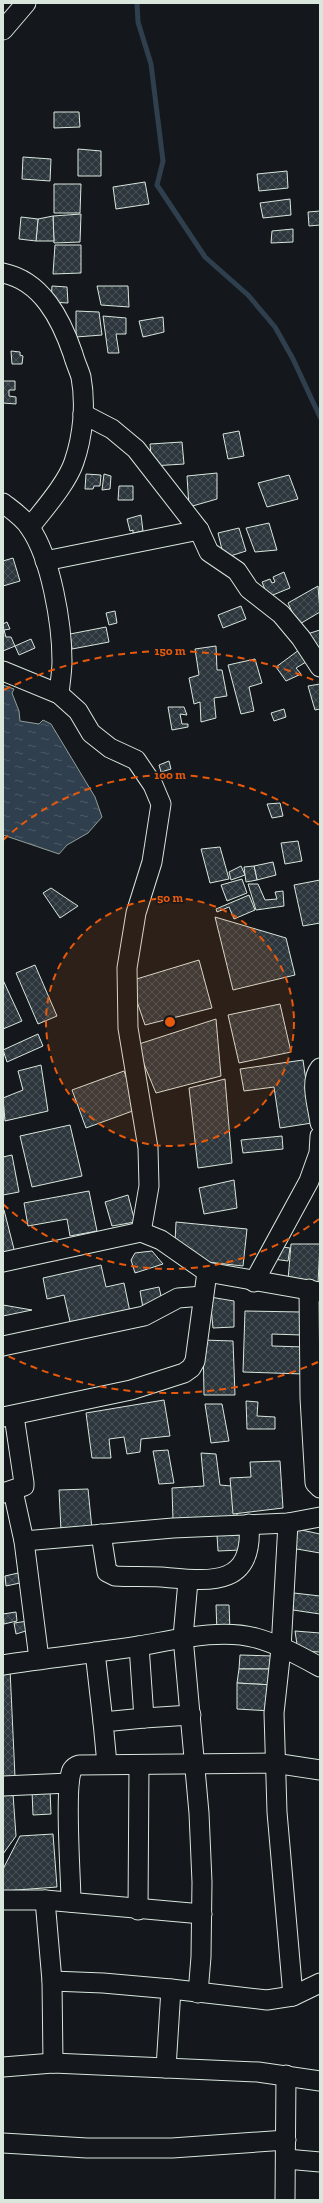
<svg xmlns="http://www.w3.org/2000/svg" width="323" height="2203" font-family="'Zilla Slab',serif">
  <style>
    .water { fill: url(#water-ripples); stroke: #939e99 }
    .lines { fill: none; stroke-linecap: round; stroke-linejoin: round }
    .stream { stroke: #2f3f4d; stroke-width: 5 }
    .building { fill: url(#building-cross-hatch); stroke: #d8e6dc }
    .minor-casing { stroke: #d8e6dc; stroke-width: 21 }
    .minor { stroke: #14181c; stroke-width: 19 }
    .ring { fill: none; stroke: #e8590c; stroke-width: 2; stroke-dasharray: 7 5 }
    .centre { fill: #e8590c; stroke: #14181c; stroke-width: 2 }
    .ring-label { font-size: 12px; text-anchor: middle; font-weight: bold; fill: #e8590c; stroke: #14181c; stroke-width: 3; stroke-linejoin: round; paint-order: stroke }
  </style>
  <defs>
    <pattern id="water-ripples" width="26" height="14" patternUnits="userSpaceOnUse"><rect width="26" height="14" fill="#2f3f4d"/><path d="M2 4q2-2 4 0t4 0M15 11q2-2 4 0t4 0" fill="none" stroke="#4c5b66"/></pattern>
    <pattern id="building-cross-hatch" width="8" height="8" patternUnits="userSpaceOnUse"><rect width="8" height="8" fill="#2c363c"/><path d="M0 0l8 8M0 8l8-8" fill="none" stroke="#4a5358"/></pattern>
  </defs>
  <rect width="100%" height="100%" fill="#14181c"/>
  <path class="water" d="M3 685 14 689 12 693 19 711 20 721 39 724 43 720 51 724 95 797 102 817 88 833 67 845 59 854 3 835Z"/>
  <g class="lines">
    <path class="stream" d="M137 3 138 22 151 64 163 161 157 185 205 257 248 295 275 327 293 359 320 417"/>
  </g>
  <g class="building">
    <path d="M54 112H79L80 127 54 128Z"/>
    <path d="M78 149 101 151V176H78Z"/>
    <path d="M23 157 51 159 50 181 22 179Z"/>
    <path d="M287 171 288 188 259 191 257 174Z"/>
    <path d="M145 182 149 204 116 209 113 187Z"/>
    <path d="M54 184H81L80 213H54Z"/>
    <path d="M290 199 291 215 263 218 260 203Z"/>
    <path d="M320 211V225L309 226 308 212Z"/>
    <path d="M81 214 80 242 54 243 53 216Z"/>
    <path d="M53 216 54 241H36L38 219Z"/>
    <path d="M21 217 38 219 36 241 19 239Z"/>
    <path d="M293 229V242L271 243 272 231Z"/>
    <path d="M55 245H81V273L53 274Z"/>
    <path d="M52 286 67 287 68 303 51 302Z"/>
    <path d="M97 286H128L129 307 101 305Z"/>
    <path d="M76 311 99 312 102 335 76 337Z"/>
    <path d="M103 316 126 318V334H116L119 353H108Z"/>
    <path d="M163 317 164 332 143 337 139 321Z"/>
    <path d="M11 351 20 352V355L23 356 22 364H12Z"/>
    <path d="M3 381H15V390H9V396L16 397V404L3 403Z"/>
    <path d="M239 431 244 456 228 459 223 434Z"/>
    <path d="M182 442 184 464 152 466 150 444Z"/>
    <path d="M217 473V499L189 507 187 476Z"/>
    <path d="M86 474 101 475 100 486H94L93 489H85Z"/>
    <path d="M104 474 111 476 110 489 102 490Z"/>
    <path d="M289 475 298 499 267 507 258 483Z"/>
    <path d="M119 486H133V500H118Z"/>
    <path d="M141 515 143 531 133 533V530L130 531 127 519Z"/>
    <path d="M269 523 277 550 255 552 246 528Z"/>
    <path d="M239 528 246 551 224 558 218 533Z"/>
    <path d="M13 558 20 581 3 586V561Z"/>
    <path d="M284 572 290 588 268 597 262 582 270 579 272 583 275 582 273 577Z"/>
    <path d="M318 586 320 612 298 625 288 603Z"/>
    <path d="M241 606 246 619 223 628 218 615Z"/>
    <path d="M115 611 117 623 109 625 106 613Z"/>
    <path d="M7 622 10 629 4 630 6 637H11L15 646 3 651V624Z"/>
    <path d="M106 627 109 642 72 649 70 634Z"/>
    <path d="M320 630V657L307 634Z"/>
    <path d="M31 639 35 648 19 655 15 646Z"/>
    <path d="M216 646 217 670H222L227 696 214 698 216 718 201 722 200 702 194 704 189 678 199 675 195 649Z"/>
    <path d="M303 647 311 659 296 668 301 674 286 681 276 667Z"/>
    <path d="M255 659 262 683 249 687 254 711 241 714 228 665Z"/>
    <path d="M320 684V709L315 710 308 686Z"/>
    <path d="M168 707H184L187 715 180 714 182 724H188V727L172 730Z"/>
    <path d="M284 709 286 717 274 721 271 713Z"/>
    <path d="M169 761 171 769 161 772 159 765Z"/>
    <path d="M280 803 283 816 272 818 267 804Z"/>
    <path d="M298 841 302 861 285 864 281 843Z"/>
    <path d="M220 847 229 879 210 883 201 849Z"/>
    <path d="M273 862 276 875 257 880 254 866Z"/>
    <path d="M241 866 245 875 231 880 229 872Z"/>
    <path d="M254 866 257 880 246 882 244 867Z"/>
    <path d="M242 879 247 893 227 901 221 885Z"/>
    <path d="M320 880V923L303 926 294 885Z"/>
    <path d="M248 884H258L265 900 277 899 275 892 283 891 284 906 256 910Z"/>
    <path d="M51 888 78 906 60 918 43 893Z"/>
    <path d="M249 895 255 910 234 919 229 907 217 912 216 909Z"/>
    <path d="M215 917 286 938 295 975 233 990Z"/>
    <path d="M199 960 212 1008 145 1025 130 981Z"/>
    <path d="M35 965 57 1016 38 1024 16 973Z"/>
    <path d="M3 980 22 1021 3 1029Z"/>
    <path d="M280 1004 291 1052 239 1063 228 1015Z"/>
    <path d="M216 1019 221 1076 156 1093 136 1045Z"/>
    <path d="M38 1034 43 1046 7 1062 3 1050Z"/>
    <path d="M303 1060 312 1123 280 1128 274 1087 244 1091 240 1069Z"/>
    <path d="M41 1065 48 1111 5 1121 3 1098 23 1090 18 1071Z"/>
    <path d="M124 1071 138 1109 86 1128 72 1090Z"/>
    <path d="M225 1079 232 1163 198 1168 189 1088Z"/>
    <path d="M70 1125 82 1176 32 1187 20 1136Z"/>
    <path d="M282 1136 283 1149 243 1153 241 1140Z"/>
    <path d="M12 1155 19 1192 3 1195V1157Z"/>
    <path d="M234 1180 237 1208 204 1214 199 1188Z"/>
    <path d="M89 1191 97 1231 70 1236 67 1219 28 1226 24 1203Z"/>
    <path d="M128 1195 135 1222 112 1226 105 1202Z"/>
    <path d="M4 1210 15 1253 3 1256V1211Z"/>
    <path d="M176 1222 247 1229 243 1266 207 1262 175 1242Z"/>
    <path d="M291 1244H320L318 1284 288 1280Z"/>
    <path d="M275 1246 290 1248 288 1261 273 1259Z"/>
    <path d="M152 1251 163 1264 135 1273 131 1260 135 1253Z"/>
    <path d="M101 1265 106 1287 124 1283 130 1312 71 1326 64 1295 47 1299 43 1278Z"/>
    <path d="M159 1287 163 1305 143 1308 140 1291Z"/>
    <path d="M210 1297 234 1301V1327L213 1328Z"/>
    <path d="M3 1305 32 1310 3 1316Z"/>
    <path d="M245 1311 301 1312V1335L272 1334V1346L304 1347 303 1374 243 1372Z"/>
    <path d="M203 1340 233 1341 235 1395H204Z"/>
    <path d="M164 1400 170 1436 141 1439 140 1452 127 1454 124 1437 109 1439 111 1458H92L86 1413Z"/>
    <path d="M246 1401 258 1402 257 1416 275 1417V1429H247Z"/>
    <path d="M205 1404H222L229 1441 211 1443Z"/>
    <path d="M168 1450 174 1483 159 1484 153 1451Z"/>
    <path d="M201 1453 216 1454 220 1485 231 1486 238 1519 173 1521 172 1488 204 1486Z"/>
    <path d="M280 1461 283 1508 233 1514 230 1478 251 1477 250 1462Z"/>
    <path d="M88 1489 92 1529 61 1531 59 1490Z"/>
    <path d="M292 1528 320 1534V1553L291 1548Z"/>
    <path d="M217 1535H241V1550L218 1551Z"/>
    <path d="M18 1573 20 1583 6 1586 5 1576Z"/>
    <path d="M294 1593 320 1596V1614L293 1610Z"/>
    <path d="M216 1605H229L230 1631 217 1632Z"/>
    <path d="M16 1612 17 1621 4 1624 3 1614Z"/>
    <path d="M28 1621 29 1630 16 1634 14 1623Z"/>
    <path d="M295 1631 320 1633V1652L298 1651Z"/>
    <path d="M240 1655 273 1656V1669H239Z"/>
    <path d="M10 1669 15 1777H3V1670Z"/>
    <path d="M239 1669H273V1685L237 1683Z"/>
    <path d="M237 1683 273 1685 271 1711 237 1709Z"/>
    <path d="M50 1790 51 1814 33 1815 32 1791Z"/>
    <path d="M13 1794 16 1836 3 1854V1795Z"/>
    <path d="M53 1834 57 1887 3 1891V1869L20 1836Z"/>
  </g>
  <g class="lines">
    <g class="minor-casing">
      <g id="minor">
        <path d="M3 30 26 3"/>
        <path d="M3 273C42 281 61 319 73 354 75 362 79 370 81 377 86 404 83 436 74 462 67 483 44 509 30 527"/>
        <path d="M83 414 112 429 136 449 199 530 209 552 237 571 249 589 281 614 301 638 320 667"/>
        <path d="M3 503C12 510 24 518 30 528 51 558 62 624 62 661 62 672 60 683 59 694"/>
        <path d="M45 561 199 530"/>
        <path d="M3 671 59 694 78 711 91 733 110 748 136 760 153 785 161 804 152 862 136 913 127 968 128 1028 148 1148 149 1186 141 1232"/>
        <path d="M320 1068C309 1082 318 1106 320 1123"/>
        <path d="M3 1262 141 1232 161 1240 207 1272 320 1292"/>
        <path d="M254 1282 309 1181 319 1153 320 1136"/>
        <path d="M309 1289 310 1398 315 1483 320 1488"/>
        <path d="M3 1346 144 1316 178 1298 203 1296"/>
        <path d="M3 1417 131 1390 184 1373 191 1368 195 1361 207 1272"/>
        <path d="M13 1491 24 1541 39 1659"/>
        <path d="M3 1493 24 1486V1483L14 1416"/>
        <path d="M288 1523 281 1649 274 1713 277 1812 293 1996"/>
        <path d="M101 1534 107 1572 115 1576C130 1577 146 1576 161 1577 208 1581 254 1589 249 1524"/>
        <path d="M24 1541 173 1528 288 1523 320 1517"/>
        <path d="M188 1581 183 1637 199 1813 202 1882 201 1957 198 1993"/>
        <path d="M95 1652 103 1722"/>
        <path d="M3 1665C48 1658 94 1653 139 1646 175 1640 220 1628 256 1638 278 1644 300 1656 320 1667"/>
        <path d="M144 1718 191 1715"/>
        <path d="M107 1764 103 1722 144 1718 139 1646"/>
        <path d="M3 1786 69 1783"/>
        <path d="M3 1900H45L202 1914"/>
        <path d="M45 1900 52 1981 53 2063"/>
        <path d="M71 1902C71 1878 64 1787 72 1770 74 1767 76 1766 79 1765L274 1763 320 1770"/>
        <path d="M138 1910 139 1765"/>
        <path d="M52 1981 103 1983 171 1989 267 2000 293 1996 320 1983"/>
        <path d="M3 2067 53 2063 258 2072 320 2081"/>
        <path d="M166 2068 171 1989"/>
        <path d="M3 2143 87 2148H172L286 2140"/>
        <path d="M286 2159 320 2162"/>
        <path d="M285 2200 286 2075"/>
      </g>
    </g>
    <use href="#minor" class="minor"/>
  </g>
  <circle cx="170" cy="1022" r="124" fill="#e8590c" fill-opacity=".12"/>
  <g class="ring">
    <circle cx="170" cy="1022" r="124"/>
    <path d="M319 1219A247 247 0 0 1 3 1204M3 840A247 247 0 0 1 319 825"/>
    <path d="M318 1362A371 371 0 0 1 4 1354M4 690A371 371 0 0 1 318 682"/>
  </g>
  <circle cx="170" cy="1022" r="6" class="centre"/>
  <g class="ring-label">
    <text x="170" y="655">150 m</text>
    <text x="170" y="779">100 m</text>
    <text x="170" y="902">50 m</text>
  </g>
  <rect width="323" height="2203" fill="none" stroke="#d8e6dc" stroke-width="8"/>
</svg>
